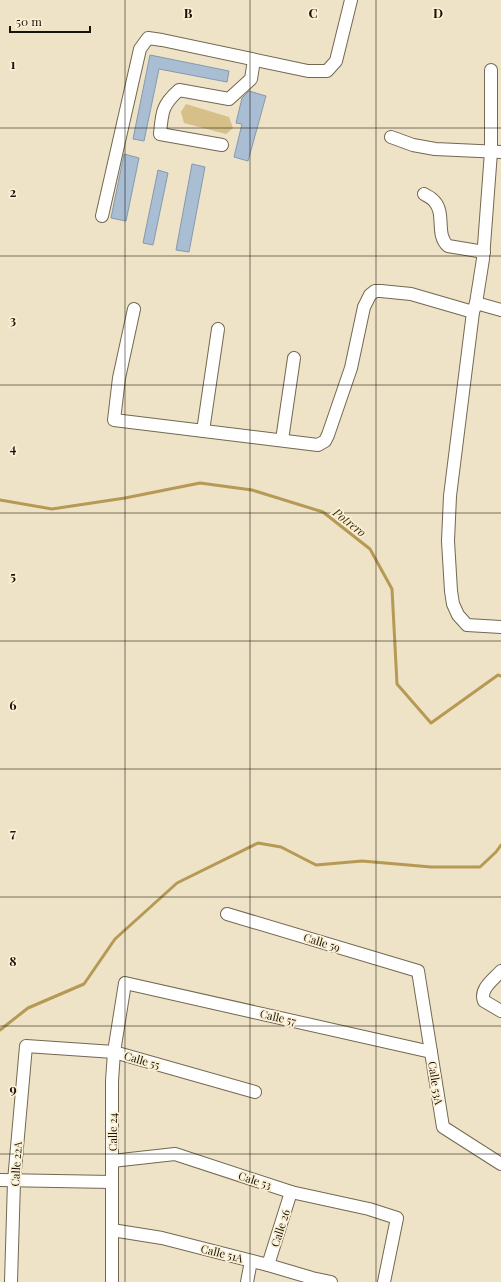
<svg xmlns="http://www.w3.org/2000/svg" width="501" height="1282" font-family="'Playfair Display',serif">
  <style>
    .green { fill: #d6bf89 }
    .lines { fill: none; stroke-linecap: round; stroke-linejoin: round }
    .stream { stroke: #b69954; stroke-width: 3 }
    .building { fill: #a9bdd3; stroke: #8699ae }
    .minor-casing { stroke: #736851; stroke-width: 14 }
    .minor { stroke: #fff; stroke-width: 12 }
    .grid { fill: none; stroke: #18140a; stroke-width: 1; stroke-opacity: 0.55 }
    .labels { text-anchor: middle; dominant-baseline: central; stroke-width: 3.5; stroke-linejoin: round; paint-order: stroke }
    .street-label { font-size: 11px; fill: #18140a; stroke: #fbefd4 }
    .water-label { font-size: 12px; font-style: italic; fill: #3e3112; stroke: #fbefd4 }
    .grid-label { font-size: 13px; text-anchor: middle; font-weight: bold; fill: #18140a; stroke: #fbefd4; stroke-width: 3.5; stroke-linejoin: round; paint-order: stroke }
  </style>
  <rect width="100%" height="100%" fill="#eee2c7"/>
  <path class="green" d="M186 104 229 117 233 128 226 134 184 123 181 112Z"/>
  <g class="lines">
    <g class="stream">
      <path d="M0 500 52 509 125 498 200 483 252 490 323 512 370 549 392 589 397 684 431 723 498 675 501 676"/>
      <path d="M0 1030 28 1008 84 984 115 939 177 883 258 843 281 847 316 865 362 861 431 867H480L496 852 501 845"/>
    </g>
  </g>
  <g class="building">
    <path d="M150 55 229 71 227 82 159 69 144 141 133 139Z"/>
    <path d="M249 91 266 96 248 161 234 157 242 124 236 123 242 98Z"/>
    <path d="M124 154 139 158 126 221 111 218Z"/>
    <path d="M192 164 205 167 189 252 176 250Z"/>
    <path d="M158 170 168 173 153 245 143 243Z"/>
  </g>
  <g class="lines">
    <g class="minor-casing">
      <g id="minor">
        <path d="M491 70V152L483 259 476 303 473 312 450 496 448 541 451 591 453 604 458 615 467 625 501 627"/>
        <path d="M391 137 413 145 435 149 501 152"/>
        <path d="M222 145 160 134C162 112 162 105 179 90L229 99 251 79 254 60"/>
        <path d="M424 194C427 196 432 198 434 201 446 213 435 235 448 246L484 252"/>
        <path d="M102 216 140 49 148 38 162 40 308 71H327L336 61 351 0"/>
        <path d="M476 303 501 310"/>
        <path d="M134 309 119 378 114 420 318 445 325 441 328 435 351 368 364 307 370 295 375 291H381L411 294 473 312"/>
        <path d="M203 431 218 329"/>
        <path d="M282 440 294 358"/>
        <path d="M227 914 418 971 443 1127 501 1164"/>
        <path d="M501 971C494 979 479 989 484 1001L501 1011"/>
        <path d="M112 1161 175 1154 291 1192 369 1209 397 1218 384 1282"/>
        <path d="M0 1180 112 1182"/>
        <path d="M112 1230 162 1238 268 1265 312 1278 331 1282"/>
        <path d="M268 1265 291 1192"/>
        <path d="M11 1282 14 1181 26 1046 114 1052 255 1092"/>
        <path d="M112 1282V1081L114 1052 125 983 431 1052"/>
        <path d="M247 1282 251 1261"/>
      </g>
    </g>
    <use href="#minor" class="minor"/>
  </g>
  <path class="grid" d="M125 0V1282M250 0V1282M376 0V1282M0 128H501M0 256H501M0 385H501M0 513H501M0 641H501M0 769H501M0 897H501M0 1026H501M0 1154H501"/>
  <g class="labels">
    <g class="street-label">
      <text transform="translate(322 942) rotate(17)">Calle 59</text>
      <text transform="translate(278 1017) rotate(13)">Calle 57</text>
      <text transform="translate(142 1060) rotate(16)">Calle 55</text>
      <text transform="translate(436 1083) rotate(81)">Calle 53A</text>
      <text transform="translate(112 1132) rotate(-90)">Calle 24</text>
      <text transform="translate(16 1164) rotate(-86)">Calle 22A</text>
      <text transform="translate(255 1180) rotate(18)">Cale 53</text>
      <text transform="translate(280 1228) rotate(-72)">Calle 26</text>
      <text transform="translate(222 1253) rotate(14)">Calle 51A</text>
    </g>
    <g class="water-label">
      <text transform="translate(350 522) rotate(38)">Potrero</text>
    </g>
  </g>
  <g class="grid-label">
    <text x="188" y="18">B</text>
    <text x="313" y="18">C</text>
    <text x="438" y="18">D</text>
    <text x="13" y="69">1</text>
    <text x="13" y="197">2</text>
    <text x="13" y="325">3</text>
    <text x="13" y="453">4</text>
    <text x="13" y="581">5</text>
    <text x="13" y="710">6</text>
    <text x="13" y="838">7</text>
    <text x="13" y="966">8</text>
    <text x="13" y="1094">9</text>
  </g>
  <path d="M10 26v6h80v-6" fill="none" stroke="#18140a" stroke-width="2"/>
  <text x="16" y="26" font-size="12" fill="#18140a" stroke="#fbefd4" stroke-width="3" paint-order="stroke">50 m</text>
</svg>
